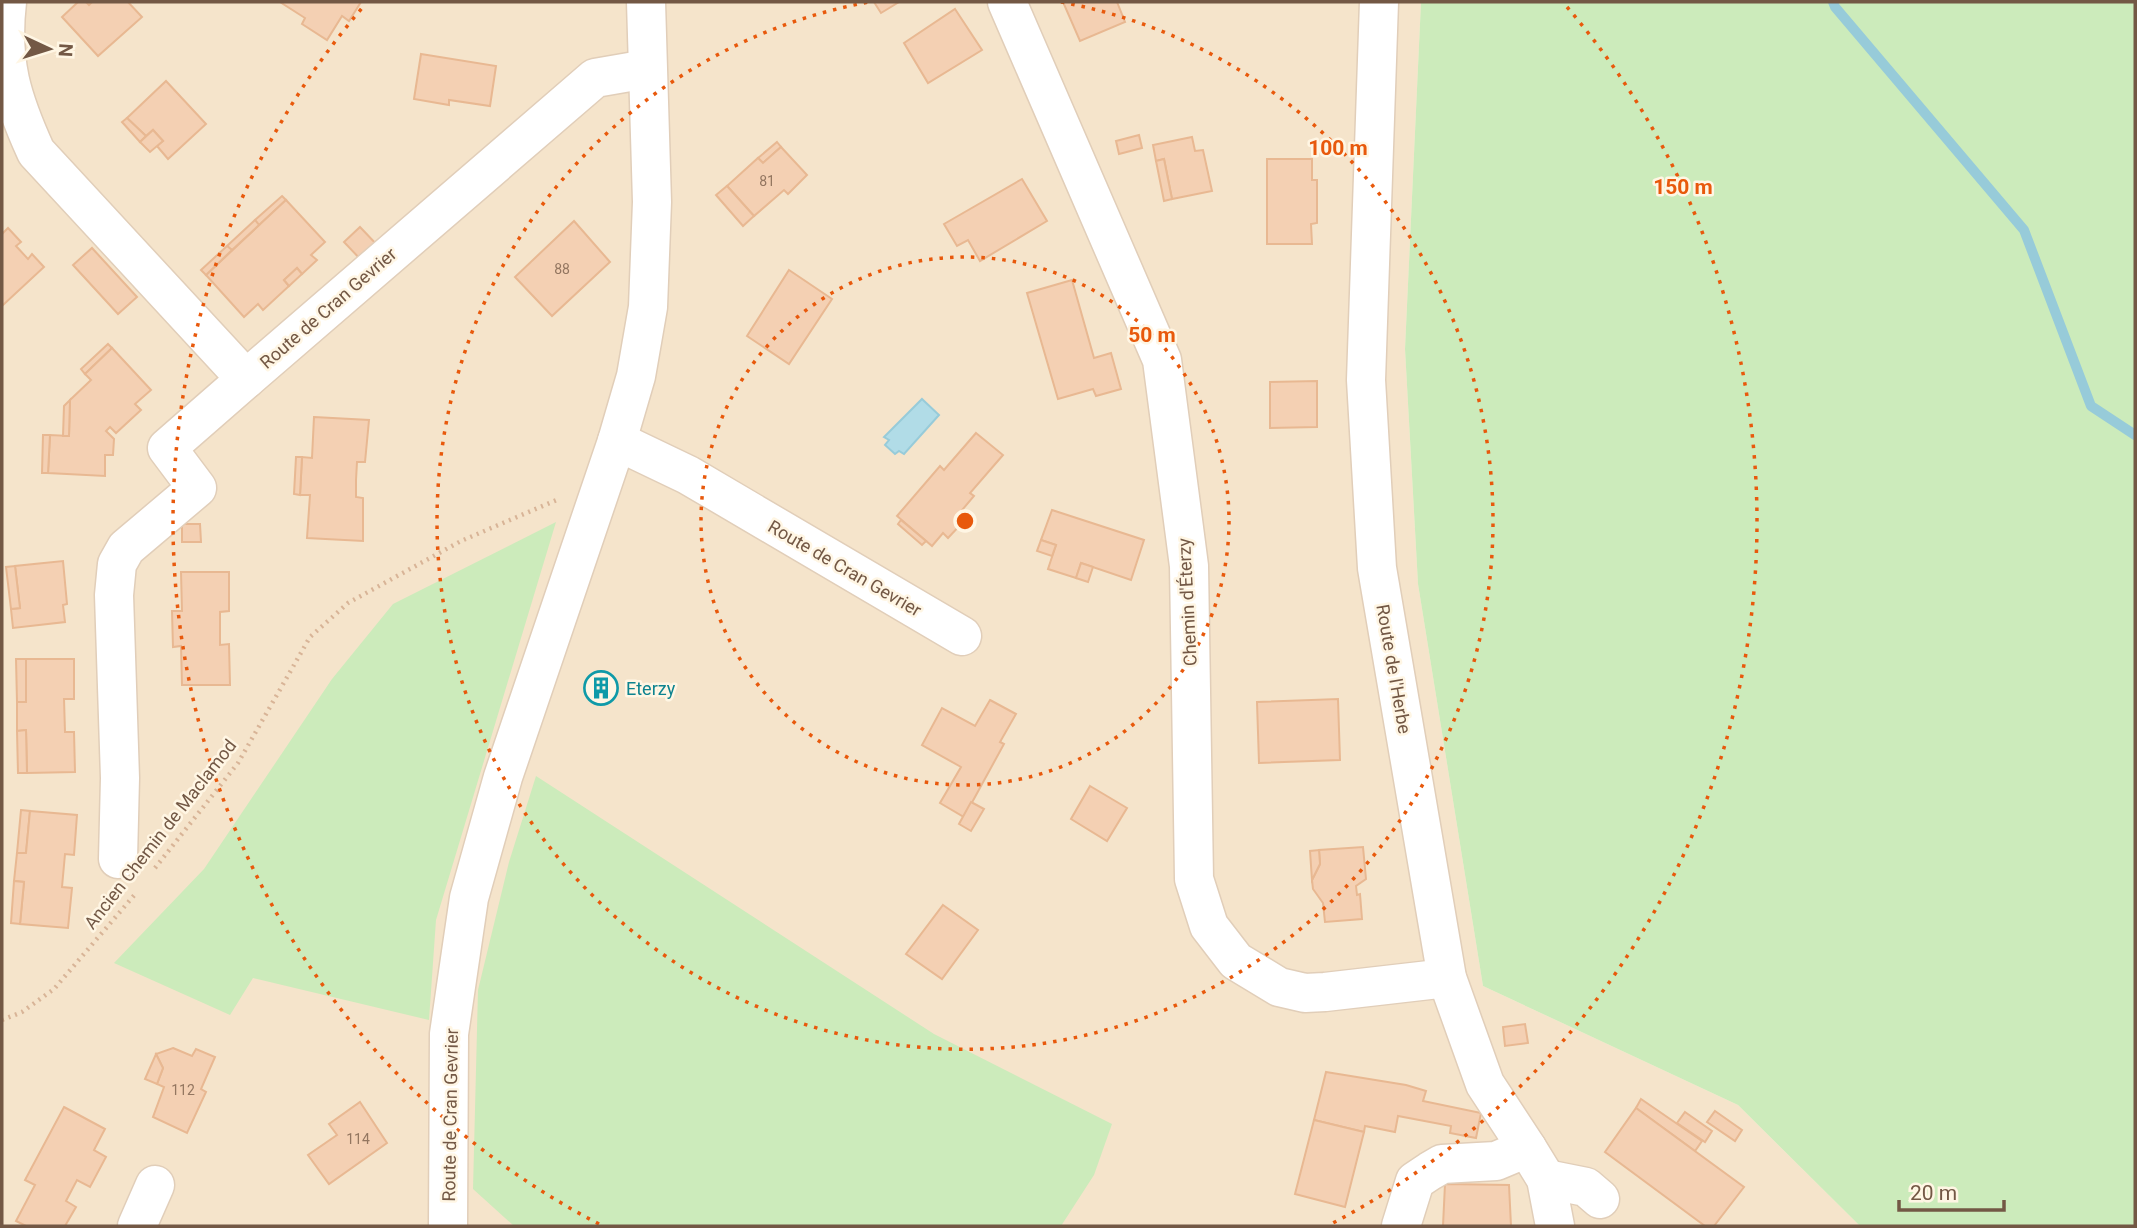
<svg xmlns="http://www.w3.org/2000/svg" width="2137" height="1228" font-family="Roboto,sans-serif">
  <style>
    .residential { fill: #f5e4cb }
    .green { fill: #ccebbb }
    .water { fill: #b1dce7; stroke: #97cbd9; stroke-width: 2 }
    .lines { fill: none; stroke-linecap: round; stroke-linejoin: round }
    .stream { stroke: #97cbd9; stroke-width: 10 }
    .building { fill: #f4d0b3; stroke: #e8b892; stroke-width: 2 }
    .minor-casing { stroke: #e1ceb9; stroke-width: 41 }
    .path { stroke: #d8b497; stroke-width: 4.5; stroke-dasharray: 2 5; stroke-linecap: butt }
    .minor { stroke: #fff; stroke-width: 38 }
    .ring { fill: none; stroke: #e8590c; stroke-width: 3.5; stroke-dasharray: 3.5 7 }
    .labels { text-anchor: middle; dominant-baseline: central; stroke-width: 5; stroke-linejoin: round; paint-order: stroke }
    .number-label { font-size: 14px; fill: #937660 }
    .street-label { font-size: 18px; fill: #735845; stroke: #fff6e4 }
    .culture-label { font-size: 18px; fill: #0d838f; stroke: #fff6e4; text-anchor: start }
    .centre { fill: #e8590c; stroke: #fff6e4; stroke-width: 3.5 }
    .ring-label { font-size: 21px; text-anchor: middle; font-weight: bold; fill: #e8590c; stroke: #fff6e4; stroke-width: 5; stroke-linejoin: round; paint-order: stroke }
  </style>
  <rect width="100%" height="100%" fill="#fdf2dc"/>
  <path class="residential" d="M2 2H1421L1405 349 1418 584 1483 986 1738 1105 1860 1226H2Z"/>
  <g class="green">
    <path d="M1421 2H2135V1226H1860L1738 1105 1483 986 1418 584 1405 349Z"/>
    <path d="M556 522 436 920 429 1020 253 978 230 1015 114 963 204 869 332 679 393 604Z"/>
    <path d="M536 776 934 1034 1112 1124 1094 1175 1061 1226H514L473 1189 478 990 509 862Z"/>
  </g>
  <path class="water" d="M922 399 939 415 904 454 899 451 895 454 885 445 889 440 884 437Z"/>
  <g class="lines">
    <path class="stream" d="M1833 2 1835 7 2024 230 2091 406 2135 435"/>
  </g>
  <g class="building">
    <path d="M78 2H86L89 5 92 2H128L142 17 98 56 62 17Z"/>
    <path d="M280 2H361L349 21 342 16 327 40 302 24 305 18Z"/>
    <path d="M874 2H899L881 13Z"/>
    <path d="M1063 2H1117L1125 22 1080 41Z"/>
    <path d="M955 9 982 50 928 83 904 43Z"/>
    <path d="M421 54 496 66 490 106 449 100V105L414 99Z"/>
    <path d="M166 81 206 124 168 159 157 146 163 141 153 130 146 136 127 118Z"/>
    <path d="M127 118 146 136 140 142 122 122Z"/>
    <path d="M153 130 163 141 150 152 140 142Z"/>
    <path d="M1139 135 1142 148 1119 154 1116 141Z"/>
    <path d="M1192 137 1195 151 1203 150 1212 191 1172 199 1164 159 1156 161 1153 145Z"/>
    <path d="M777 142 781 147 763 163 758 158Z"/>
    <path d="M781 147 807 175 788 194 784 190 754 216 727 186 758 158 763 163Z"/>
    <path d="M1164 159 1172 199 1164 201 1156 161Z"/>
    <path d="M1267 159H1312V180H1317V223L1311 224 1312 244H1267Z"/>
    <path d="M1022 179 1047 221 980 261 968 240 957 246 944 224Z"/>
    <path d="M727 186 754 216 743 226 716 195Z"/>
    <path d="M282 196 286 200 259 225 255 220Z"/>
    <path d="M286 200 325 242 311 255 317 260 302 274 297 268 284 280 289 286 263 310 258 304 244 317 206 275Z"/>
    <path d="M255 220 259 225 232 250 227 246Z"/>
    <path d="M574 221 610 262 552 316 515 277Z"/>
    <path d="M360 227 379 247 363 262 344 242Z"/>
    <path d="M8 228 21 242 16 246 28 259 32 254 44 267 2 306V234Z"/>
    <path d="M227 246 232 250 206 275 201 270Z"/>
    <path d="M92 248 137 297 118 314 73 265Z"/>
    <path d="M297 268 302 274 289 286 284 280Z"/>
    <path d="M789 270 832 299 789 364 747 336Z"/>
    <path d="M1072 280 1094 358 1111 353 1121 389 1096 396 1093 389 1058 399 1027 293Z"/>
    <path d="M108 344 112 348 85 374 81 369Z"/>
    <path d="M112 348 151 390 135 404 141 410 116 433 110 427 106 431 114 439 113 455H105V476L48 473 50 435 69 436 70 400 91 380 85 374Z"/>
    <path d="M1317 381V427L1270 428V382Z"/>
    <path d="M70 400 69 436H63L64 406Z"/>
    <path d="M314 417 369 420 365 462H357L356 480V497L363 498V541L307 538 310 495H300L302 457 312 458Z"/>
    <path d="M976 433 1003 455 970 493 974 496 957 516 963 522 948 538 943 533 932 546 897 516 940 466 944 470Z"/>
    <path d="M43 435H50L48 473H42Z"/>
    <path d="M296 457H302L300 495 294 494Z"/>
    <path d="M1052 510 1144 540 1131 580 1081 563 1076 578 1048 569 1056 545 1041 540Z"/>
    <path d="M901 520 926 541 922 545 898 524Z"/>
    <path d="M182 524H200L201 542H182Z"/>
    <path d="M1041 540 1056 545 1052 556 1037 551Z"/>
    <path d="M63 561 67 604 63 605 65 622 13 628 11 609 20 608 15 566Z"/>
    <path d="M1081 563 1093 567 1088 582 1076 578Z"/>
    <path d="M15 566 20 608 11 609 6 567Z"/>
    <path d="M181 572H229V611L220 612V645L229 644 230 685H182L181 646 173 647 172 611H182Z"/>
    <path d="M16 659H26V702H17Z"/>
    <path d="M26 659H74V699H64L65 732H74L75 772 27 773 26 730 17 731V702H26Z"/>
    <path d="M598 677 609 682 603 698 592 694Z"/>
    <path d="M1338 699 1340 760 1259 763 1257 702Z"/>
    <path d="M990 700 1016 714 1000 742 1004 744 964 817 940 803 961 767 922 745 942 708 975 726Z"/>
    <path d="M26 730 27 773H18L17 731Z"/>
    <path d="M1090 786 1127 808 1107 841 1071 819Z"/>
    <path d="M971 802 984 809 971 831 959 824Z"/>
    <path d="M21 810 30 811 26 853H17Z"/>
    <path d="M30 811 77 815 74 855 65 854 62 887 72 888 68 928 20 924 24 882 14 881 17 853H26Z"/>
    <path d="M1363 847 1366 879 1356 886 1357 895 1360 894 1362 919 1325 922 1323 903 1313 889 1312 880 1320 864 1319 850Z"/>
    <path d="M1319 850 1320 864 1312 880 1310 851Z"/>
    <path d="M14 881 24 882 20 924 11 923Z"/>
    <path d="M943 905 978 930 942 979 906 954Z"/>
    <path d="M1525 1024 1528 1043 1505 1046 1503 1027Z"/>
    <path d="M173 1048 192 1056 196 1049 215 1057 201 1089 206 1092 187 1133 153 1117 164 1087 157 1084 163 1068 156 1054Z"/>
    <path d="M156 1054 163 1068 157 1084 145 1079Z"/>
    <path d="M1326 1072 1406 1085 1426 1091 1423 1101 1481 1113 1476 1138 1450 1133 1451 1126 1398 1116 1395 1132 1365 1126 1364 1132 1314 1120Z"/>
    <path d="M1641 1099 1702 1141 1695 1151 1636 1108Z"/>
    <path d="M360 1102 387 1143 329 1184 308 1155 337 1135 329 1124Z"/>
    <path d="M64 1107 105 1129 94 1150 106 1157 90 1187 77 1180 66 1201 76 1207 65 1226H26L16 1221 35 1185 25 1180Z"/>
    <path d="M1636 1108 1744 1187 1714 1226H1705L1605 1152Z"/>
    <path d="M1715 1111 1742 1130 1735 1141 1707 1122Z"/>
    <path d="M1685 1112 1712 1131 1705 1142 1677 1123Z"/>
    <path d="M1314 1120 1364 1132 1345 1207 1295 1194Z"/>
    <path d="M1445 1184 1509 1185 1511 1226H1443Z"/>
  </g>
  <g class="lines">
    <g class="minor-casing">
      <g id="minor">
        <path d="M7 2C0 62 12 99 36 152L246 379 595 78 647 69"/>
        <path d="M1007 2 1162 360 1189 566 1194 879 1209 926 1236 961 1279 987 1305 993 1325 992 1447 978"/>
        <path d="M1379 2 1366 380 1377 568 1447 978 1485 1084 1527 1148 1496 1161 1442 1164 1430 1171 1415 1181 1401 1226"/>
        <path d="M617 441 688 475 962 636"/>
        <path d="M118 859 120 778 114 595 117 564 126 548 197 488 167 448 246 379"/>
        <path d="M1527 1148 1546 1179 1555 1226"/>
        <path d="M1546 1179 1586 1187 1600 1199"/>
        <path d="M137 1226 155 1185"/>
        <path d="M448 1226 449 1034 469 898 503 777 617 441 636 376 648 307 652 202 646 2"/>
      </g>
    </g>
    <g class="path">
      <path d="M155 868 238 763 310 637 348 603 461 541 559 499"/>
      <path d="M2 1020 22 1012 54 989 137 892"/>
    </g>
    <use href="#minor" class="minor"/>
  </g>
  <g class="ring">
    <circle cx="965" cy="521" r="264"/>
    <path d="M1061 2A528 528 0 1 1 869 2"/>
    <path d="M599 1224A792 792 0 0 1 363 7M1567 7A792 792 0 0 1 1331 1224"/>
  </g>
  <defs>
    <g id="building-ring" transform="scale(1.75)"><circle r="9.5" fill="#fff6e4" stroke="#0f9aa8" stroke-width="1.5"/><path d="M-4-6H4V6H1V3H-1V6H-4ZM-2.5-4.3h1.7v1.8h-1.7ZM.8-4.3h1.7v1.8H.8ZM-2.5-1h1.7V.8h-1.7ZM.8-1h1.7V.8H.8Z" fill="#0f9aa8"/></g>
  </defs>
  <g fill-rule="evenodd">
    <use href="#building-ring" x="601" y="688"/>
  </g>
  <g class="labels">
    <g class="number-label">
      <text x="767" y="181">81</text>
      <text x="562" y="269">88</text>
      <text x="183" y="1090">112</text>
      <text x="358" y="1139">114</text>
    </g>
    <g class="street-label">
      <text transform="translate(328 308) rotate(-41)">Route de Cran Gevrier</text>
      <text transform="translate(845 568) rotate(30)">Route de Cran Gevrier</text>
      <text transform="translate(1187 602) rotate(-93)">Chemin d'Éterzy</text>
      <text transform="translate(1394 669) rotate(80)">Route de l'Herbe</text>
      <text transform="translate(160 834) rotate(-52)">Ancien Chemin de Maclamod</text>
      <text transform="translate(450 1115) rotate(-89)">Route de Cran Gevrier</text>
    </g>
    <g class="culture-label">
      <text x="626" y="688">Eterzy</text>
    </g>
  </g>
  <circle cx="965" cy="521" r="10" class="centre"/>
  <g class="ring-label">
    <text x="1338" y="155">100 m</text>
    <text x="1683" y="194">150 m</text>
    <text x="1152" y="342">50 m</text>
  </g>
  <rect width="2137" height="1228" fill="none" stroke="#735845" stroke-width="7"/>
  <g transform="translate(49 49) rotate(94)" stroke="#fff6e4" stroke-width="5" paint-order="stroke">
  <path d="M0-5L12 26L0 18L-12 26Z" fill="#735845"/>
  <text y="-10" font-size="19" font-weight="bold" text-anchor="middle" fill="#735845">N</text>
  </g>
  <path d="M1899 1200v10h105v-10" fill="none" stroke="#735845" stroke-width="3.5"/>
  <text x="1910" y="1200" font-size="21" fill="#735845" stroke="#fff6e4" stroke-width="5" paint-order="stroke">20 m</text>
</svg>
